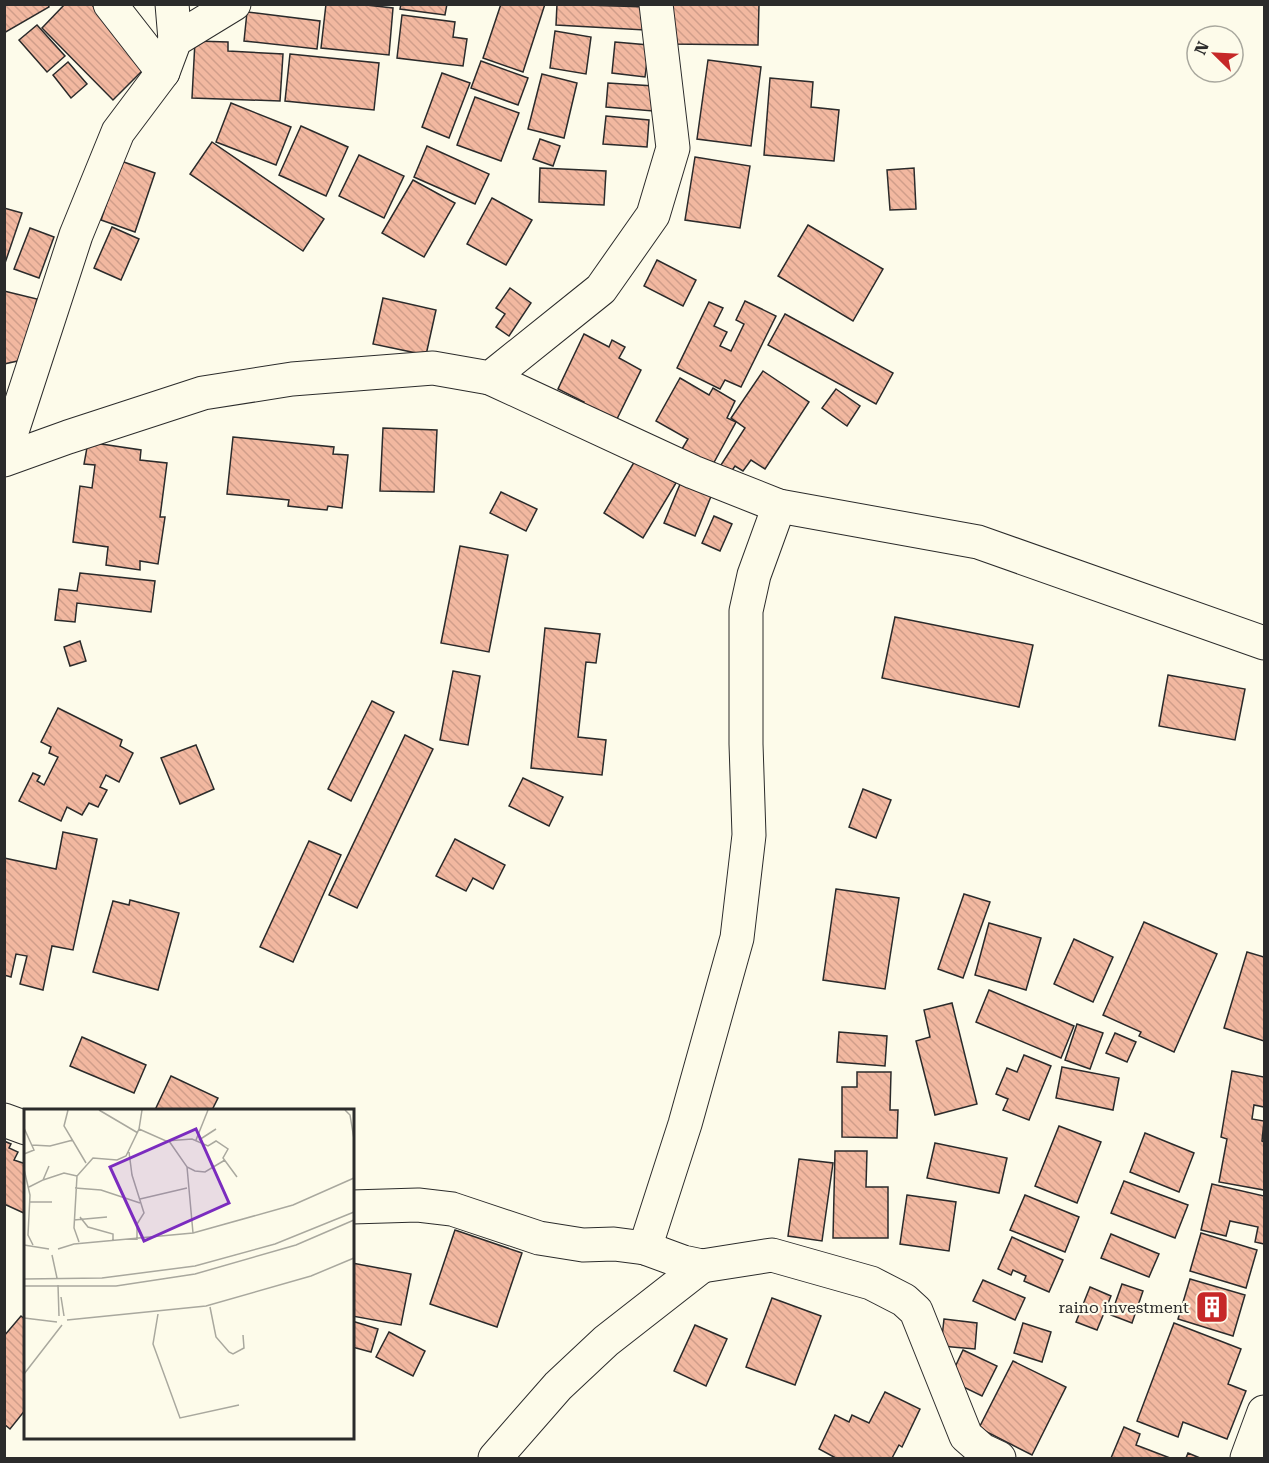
<svg xmlns="http://www.w3.org/2000/svg" width="1269" height="1463" font-family="'Roboto Serif',serif">
  <style>
    .building { fill: url(#building-back-hatch); stroke: #2b2b2b; stroke-width: 1.5 }
    .lines { fill: none; stroke-linecap: round; stroke-linejoin: round }
    .minor-casing { stroke: #2b2b2b; stroke-width: 35 }
    .minor { stroke: #fdfbea; stroke-width: 33 }
    .labels { text-anchor: middle; dominant-baseline: central; stroke-width: 4.5; stroke-linejoin: round; paint-order: stroke }
    .poi-label { font-size: 16px; fill: #2b2b2b; stroke: #fdfbea; text-anchor: end }
    .inset-road { fill: none; stroke: #a9a89e; stroke-width: 1.5 }
    .view { fill: #7b2cbf; fill-opacity: 0.15; stroke: #7b2cbf; stroke-width: 3 }
    .inset-edge { fill: none; stroke: #2b2b2b; stroke-width: 3 }
  </style>
  <defs>
    <pattern id="building-back-hatch" width="6" height="6" patternUnits="userSpaceOnUse" patternTransform="scale(1.5)"><rect width="6" height="6" fill="#f2b8a0"/><path d="M-1 5l2 2M0 0l6 6M5-1l2 2" fill="none" stroke="#d09e8a"/></pattern>
  </defs>
  <rect width="100%" height="100%" fill="#fdfbea"/>
  <g class="building">
    <path d="M4 4H48L49 7 4 33Z"/>
    <path d="M65 4H91L149 64 113 100 42 28Z"/>
    <path d="M326 4H357L393 8 389 55 321 48Z"/>
    <path d="M401 4H447L445 15 400 9Z"/>
    <path d="M501 4H545L523 72 483 58Z"/>
    <path d="M557 4 646 7 645 30 556 25Z"/>
    <path d="M668 4H759L758 45 668 44Z"/>
    <path d="M247 12 320 21 317 49 244 41Z"/>
    <path d="M402 15 455 22 453 37 467 39 463 66 397 58Z"/>
    <path d="M37 25 65 56 47 72 19 40Z"/>
    <path d="M555 31 591 37 586 74 550 68Z"/>
    <path d="M195 41 228 42V51L283 54 280 101 192 98Z"/>
    <path d="M615 42 649 45 645 77 612 73Z"/>
    <path d="M290 54 379 63 374 110 285 101Z"/>
    <path d="M708 60 761 67 751 146 697 139Z"/>
    <path d="M481 61 528 78 518 105 471 88Z"/>
    <path d="M68 62 87 84 71 98 53 75Z"/>
    <path d="M442 73 470 83 449 138 422 127Z"/>
    <path d="M542 74 577 83 564 138 528 129Z"/>
    <path d="M770 78 813 82 811 107 839 110 834 161 764 155Z"/>
    <path d="M608 83 654 86 653 111 606 107Z"/>
    <path d="M475 97 519 113 501 161 457 145Z"/>
    <path d="M231 103 291 127 276 165 216 142Z"/>
    <path d="M606 116 649 120 647 147 603 144Z"/>
    <path d="M301 126 348 147 326 196 279 175Z"/>
    <path d="M540 139 560 146 553 166 533 159Z"/>
    <path d="M212 142 324 219 303 251 190 174Z"/>
    <path d="M427 146 489 174 475 204 414 177Z"/>
    <path d="M359 155 404 176 384 218 339 196Z"/>
    <path d="M695 157 750 166 740 228 685 220Z"/>
    <path d="M121 161 155 173 135 232 101 220Z"/>
    <path d="M540 168 606 171 604 205 539 202Z"/>
    <path d="M914 168 916 209 890 210 887 170Z"/>
    <path d="M413 180 455 203 424 257 382 233Z"/>
    <path d="M492 198 532 220 506 265 467 244Z"/>
    <path d="M4 208 22 213 4 266Z"/>
    <path d="M808 225 883 269 853 321 778 276Z"/>
    <path d="M112 227 139 239 121 280 94 268Z"/>
    <path d="M30 228 54 237 39 278 14 269Z"/>
    <path d="M657 260 696 280 683 306 644 286Z"/>
    <path d="M510 288 531 303 509 336 496 327 505 314 496 308Z"/>
    <path d="M4 291 37 299 22 360 4 364Z"/>
    <path d="M383 298 436 310 426 355 373 344Z"/>
    <path d="M745 301 776 316 741 387 725 380 720 389 677 368 709 302 723 308 714 326 727 332 720 346 731 351 744 324 736 320Z"/>
    <path d="M785 314 893 373 876 404 768 345Z"/>
    <path d="M584 334 609 347 612 340 625 347 619 358 641 370 613 427 579 410 584 402 558 389Z"/>
    <path d="M763 371 809 402 765 469 751 460 743 471 735 466 729 475 719 468 745 428 731 418Z"/>
    <path d="M680 378 709 395 713 388 735 401 727 418 736 422 712 466 682 449 688 439 656 421Z"/>
    <path d="M836 389 860 406 847 426 822 408Z"/>
    <path d="M383 428 437 430 434 492 380 491Z"/>
    <path d="M233 437 334 447 333 454 348 455 342 508 328 506 327 510 306 508 288 506 289 500 227 494Z"/>
    <path d="M88 442 141 450 140 460 167 463 160 517H165L158 564 140 561V570L106 565 108 547 73 542 80 486 92 488 95 465 84 464Z"/>
    <path d="M636 459 676 483 643 538 604 513Z"/>
    <path d="M683 477 714 489 695 536 664 523Z"/>
    <path d="M501 492 537 509 526 531 490 513Z"/>
    <path d="M714 516 732 524 720 551 702 543Z"/>
    <path d="M460 546 508 555 489 652 441 643Z"/>
    <path d="M80 573 155 581 151 612 77 603 75 622 55 620 59 589 77 591Z"/>
    <path d="M895 617 1033 645 1019 707 882 678Z"/>
    <path d="M545 628 600 634 596 663 586 662 578 737 606 740 602 775 531 768Z"/>
    <path d="M80 641 86 661 70 666 64 647Z"/>
    <path d="M453 671 480 676 468 745 440 740Z"/>
    <path d="M1168 675 1245 689 1235 740 1159 726Z"/>
    <path d="M372 701 394 712 351 801 328 789Z"/>
    <path d="M58 708 122 740 120 746 133 753 119 782 106 775 100 787 107 790 98 807 89 803 82 815 67 807 61 821 19 801 33 773 40 776 37 781 44 785 58 757 49 753 51 747 41 742Z"/>
    <path d="M405 735 433 749 357 908 329 895Z"/>
    <path d="M196 745 214 789 180 804 161 758Z"/>
    <path d="M523 778 563 797 549 826 509 806Z"/>
    <path d="M863 789 891 800 876 838 849 827Z"/>
    <path d="M63 832 97 839 73 950 52 946 43 990 20 984 27 956 16 954 11 977 4 975V858L56 869Z"/>
    <path d="M455 839 505 865 493 889 473 878 466 891 436 876Z"/>
    <path d="M309 841 341 855 293 962 260 947Z"/>
    <path d="M836 889 899 898 885 989 823 980Z"/>
    <path d="M964 894 990 902 963 978 938 969Z"/>
    <path d="M130 900 179 913 158 990 93 972 113 901 129 905Z"/>
    <path d="M1144 922 1217 954 1174 1052 1139 1036 1141 1032 1103 1015Z"/>
    <path d="M989 923 1041 938 1026 990 975 975Z"/>
    <path d="M1074 939 1113 957 1093 1002 1054 984Z"/>
    <path d="M1247 952 1264 957V1041L1224 1028Z"/>
    <path d="M989 990 1074 1026 1061 1058 976 1022Z"/>
    <path d="M952 1003 977 1104 935 1115 916 1041 930 1037 924 1010Z"/>
    <path d="M1077 1024 1103 1033 1090 1069 1065 1060Z"/>
    <path d="M839 1032 887 1036 885 1066 837 1062Z"/>
    <path d="M1115 1033 1136 1042 1127 1062 1106 1053Z"/>
    <path d="M82 1037 146 1065 134 1093 70 1066Z"/>
    <path d="M1024 1055 1051 1066 1029 1120 1003 1110 1008 1099 996 1094 1007 1068 1017 1072Z"/>
    <path d="M1062 1067 1119 1078 1113 1110 1056 1098Z"/>
    <path d="M1232 1071 1264 1077V1107L1254 1105 1252 1119 1264 1121 1262 1141 1264 1142V1190L1219 1182 1227 1139 1221 1137Z"/>
    <path d="M857 1072H891L890 1110H898L897 1138 842 1137V1087H857Z"/>
    <path d="M171 1076 218 1098 212 1110H155Z"/>
    <path d="M1059 1126 1101 1142 1077 1203 1035 1186Z"/>
    <path d="M1145 1133 1194 1153 1179 1192 1130 1172Z"/>
    <path d="M4 1141 11 1144 9 1148 18 1152 14 1160 26 1164V1214L4 1204Z"/>
    <path d="M935 1143 1007 1158 999 1193 927 1178Z"/>
    <path d="M835 1151H867L866 1187H888V1238H833Z"/>
    <path d="M799 1159 833 1163 822 1241 788 1236Z"/>
    <path d="M1124 1181 1188 1205 1175 1238 1111 1213Z"/>
    <path d="M1212 1184 1264 1196V1244L1255 1242 1258 1227 1230 1221 1226 1236 1201 1230Z"/>
    <path d="M907 1195 956 1202 949 1251 900 1244Z"/>
    <path d="M1025 1195 1079 1217 1065 1252 1010 1230Z"/>
    <path d="M455 1230 522 1253 497 1327 430 1304Z"/>
    <path d="M1201 1233 1257 1250 1246 1288 1190 1271Z"/>
    <path d="M1111 1234 1159 1254 1149 1277 1101 1258Z"/>
    <path d="M1012 1237 1063 1260 1049 1292 1024 1281 1026 1276 1013 1270 1011 1275 998 1269Z"/>
    <path d="M352 1263 411 1274 401 1325 352 1316Z"/>
    <path d="M1190 1279 1245 1295 1233 1336 1178 1319Z"/>
    <path d="M983 1280 1025 1298 1015 1320 973 1301Z"/>
    <path d="M1122 1284 1143 1291 1132 1323 1111 1315Z"/>
    <path d="M1090 1287 1111 1296 1097 1330 1076 1322Z"/>
    <path d="M772 1298 821 1316 795 1385 746 1367Z"/>
    <path d="M21 1316 26 1320V1409L10 1429 4 1424V1336Z"/>
    <path d="M944 1319 977 1323 975 1349 941 1346Z"/>
    <path d="M352 1321 378 1329 371 1352 352 1347Z"/>
    <path d="M1023 1323 1051 1332 1042 1362 1014 1353Z"/>
    <path d="M1174 1323 1241 1349 1228 1384 1246 1391 1227 1439 1183 1422 1178 1437 1137 1421Z"/>
    <path d="M695 1325 727 1339 706 1386 674 1371Z"/>
    <path d="M389 1332 425 1351 413 1376 376 1357Z"/>
    <path d="M963 1350 997 1366 982 1396 949 1380Z"/>
    <path d="M1013 1361 1066 1387 1032 1455 979 1428Z"/>
    <path d="M885 1392 920 1409 902 1447 899 1445 892 1458H833L834 1457 819 1449 835 1415 849 1422 852 1415 869 1423Z"/>
    <path d="M1124 1427 1140 1434 1136 1445 1170 1458H1111Z"/>
    <path d="M1188 1453 1200 1458H1186Z"/>
  </g>
  <g class="lines">
    <g class="minor-casing">
      <g id="minor">
        <path d="M110 4 163 72"/>
        <path d="M172 4 175 40"/>
        <path d="M490 378 693 472 779 506 978 542 1264 643"/>
        <path d="M4 456 76 235 118 132 163 72 175 40 234 4"/>
        <path d="M4 460 68 437 203 393 292 379 433 368 490 378 601 289 653 215 673 148 656 4"/>
        <path d="M4 1120 26 1128"/>
        <path d="M352 1207 418 1205 452 1209 539 1238 583 1245 614 1244 645 1248 683 1262 702 1266 772 1255 871 1283 904 1300 916 1311 966 1436 982 1450 999 1458"/>
        <path d="M645 1248 685 1124 737 938 749 835 746 744V611L754 575 779 506"/>
        <path d="M495 1458 558 1386 606 1341 702 1266"/>
        <path d="M1247 1458 1264 1412"/>
      </g>
    </g>
    <use href="#minor" class="minor"/>
  </g>
  <defs>
    <g id="building-square" transform="scale(1.725)"><rect x="-9" y="-9" width="18" height="18" rx="4" fill="#c62828" stroke="#fdfbea"/><path d="M-4-6H4V6H1V3H-1V6H-4ZM-2.5-4.3h1.7v1.8h-1.7ZM.8-4.3h1.7v1.8H.8ZM-2.5-1h1.7V.8h-1.7ZM.8-1h1.7V.8H.8Z" fill="#fff"/></g>
  </defs>
  <g fill-rule="evenodd">
    <use href="#building-square" x="1212" y="1307"/>
  </g>
  <g class="labels">
    <g class="poi-label">
      <text x="1189" y="1307">raino investment</text>
    </g>
  </g>
  <g transform="translate(24 1109)">
    <rect width="330" height="330" fill="#fdfbea"/>
    <path class="inset-road" d="M44 1 40 17 62 54M75 1 114 24M321 1 326 6 330 30M0 19 10 41 0 45M115 20 142 32 168 30 184 37 192 32 204 40 199 49 213 68M172 31 184 1M175 31 192 20M145 32 163 58 171 62 181 63 201 51M8 36 26 37 49 31M105 43 108 66 120 104 113 115V131M163 58 169 124M0 60 6 86 4 126 9 136M19 71 40 64 53 67M5 78 19 71 25 57M51 79 77 81 116 94M116 90 163 79M5 93H28M56 108 64 118 89 125V132M50 111 83 108M55 133 50 119 53 67 69 49 93 51 102 47 115 20 118 1M0 136 25 140M34 140 50 135 169 124 269 96 330 69M28 146 33 169M0 170 78 169 171 157 251 135 330 103M34 176 35 207M0 177H92L171 165 272 136 330 111M37 188 40 207M186 198 192 228 205 243 209 245 220 239 219 226M134 205 129 235 156 309 215 296M0 209 33 213M43 211 182 197 287 167 330 149M0 265 38 216"/>
    <path class="view" d="M172 20 205 94 120 132 86 58Z"/>
    <rect width="330" height="330" class="inset-edge"/>
  </g>
  <rect width="1269" height="1463" fill="none" stroke="#2b2b2b" stroke-width="12"/>
  <g transform="translate(1215 54) rotate(294)"><circle r="28" fill="#fdfbea" stroke="#a9a89e" stroke-width="1.5"/>
  <path d="M0-4.5L10 22L0 15L-10 22Z" fill="#c62828"/>
  <text y="-9" font-size="16" font-weight="bold" text-anchor="middle" fill="#2b2b2b">N</text>
  </g>
</svg>
